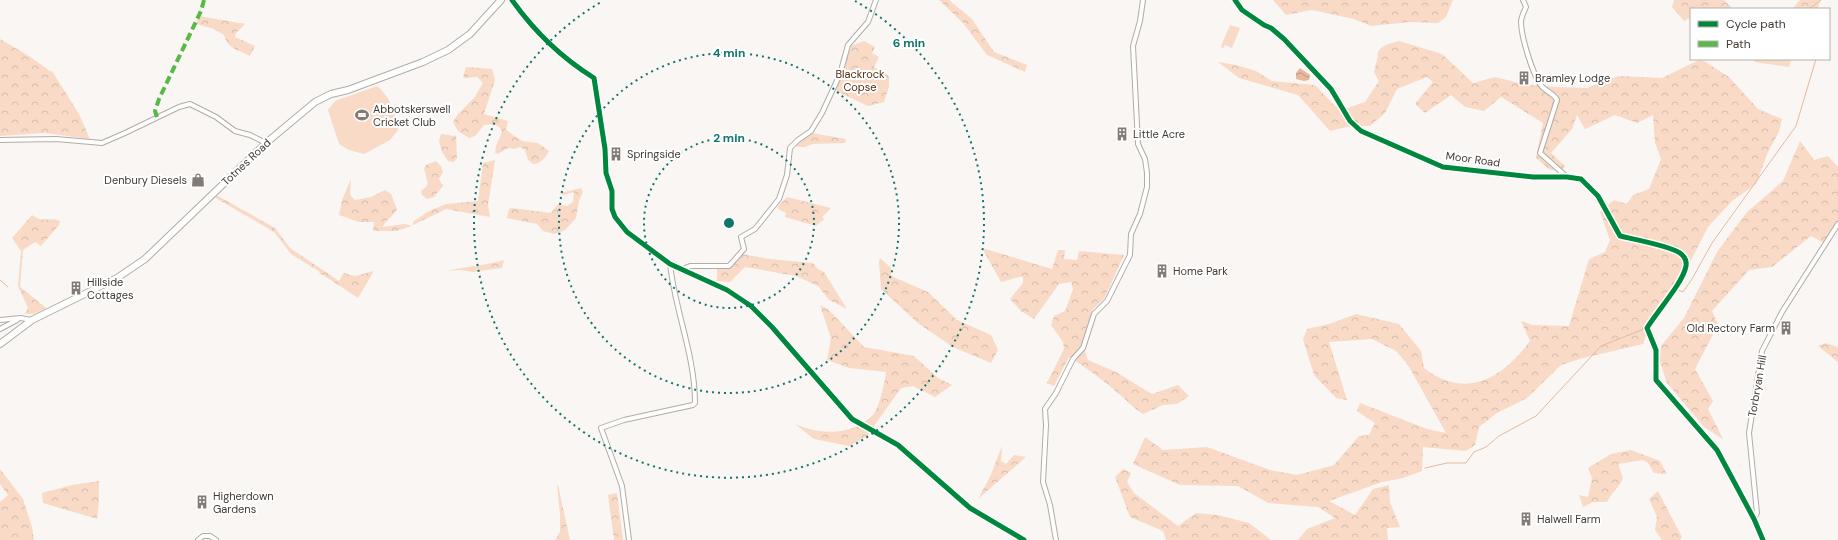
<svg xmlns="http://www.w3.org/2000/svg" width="1838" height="540" font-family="'DM Sans',sans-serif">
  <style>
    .grass { fill: #f8dac7 }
    .forest { fill: url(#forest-crowns) }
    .water { fill: url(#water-waves) }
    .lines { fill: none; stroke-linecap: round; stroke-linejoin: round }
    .stream { stroke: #e6b99c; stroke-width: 1 }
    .street-casing { stroke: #b1aca9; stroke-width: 6 }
    .primary-casing { stroke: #b1aca9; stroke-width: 8 }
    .street { stroke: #fefefd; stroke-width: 4 }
    .primary { stroke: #fefefd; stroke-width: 6 }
    .quiet { stroke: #58b947; stroke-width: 4; stroke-dasharray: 8 4; stroke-linecap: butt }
    .cycleway-casing { stroke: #fff; stroke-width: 8 }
    .cycleway { stroke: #00873e; stroke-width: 5 }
    .ring { fill: none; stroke: #0f766e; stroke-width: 2; stroke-dasharray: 2 4 }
    .labels { text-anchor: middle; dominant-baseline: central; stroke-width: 4; stroke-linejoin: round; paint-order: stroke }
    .park-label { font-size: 11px; fill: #542b0c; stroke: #fff }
    .poi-label { font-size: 11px; fill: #413934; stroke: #fff; text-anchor: start }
    .street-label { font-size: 11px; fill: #413934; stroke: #fff }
    .centre { fill: #0f766e; stroke: #fff; stroke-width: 2 }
    .ring-label { font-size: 12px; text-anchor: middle; font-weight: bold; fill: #0f766e; stroke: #fff; stroke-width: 4; stroke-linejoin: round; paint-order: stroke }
  </style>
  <defs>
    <pattern id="forest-crowns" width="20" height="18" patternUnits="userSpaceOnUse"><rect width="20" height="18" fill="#f8dac7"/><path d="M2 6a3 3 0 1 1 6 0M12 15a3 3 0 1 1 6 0" fill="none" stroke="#d6bcac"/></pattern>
    <pattern id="water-waves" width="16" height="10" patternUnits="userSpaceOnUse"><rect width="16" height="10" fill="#e6b99c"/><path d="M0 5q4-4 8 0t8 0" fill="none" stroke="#bc9780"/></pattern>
  </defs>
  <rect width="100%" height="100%" fill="#faf6f3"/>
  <g class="grass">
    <path d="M1230 25 1240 28 1232 48 1225 45 1223 49 1221 46Z"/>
    <path d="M377 86C389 96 397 114 398 130L390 140 364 154 349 150 339 144 328 110 335 101Z"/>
  </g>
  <g class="forest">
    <path d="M939 0H949L972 19 994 52 1027 65 1025 72 987 55 963 23Z"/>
    <path d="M1273 0H1453L1446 17 1438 23 1410 22 1371 26 1354 19 1312 10 1286 15Z"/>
    <path d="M1674 0H1724L1733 9H1691V17L1684 21 1672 7Z"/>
    <path d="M1800 0H1820L1818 9H1792Z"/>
    <path d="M199 16 245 24 236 33 235 37 255 46 250 56C237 49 229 50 224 35L214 29 196 24Z"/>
    <path d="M0 39 29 56 50 71H52L79 114 90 139 45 133 0 136Z"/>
    <path d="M864 41 875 47 872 53 879 57 874 67 889 76V87L884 102 868 106 836 91 851 46Z"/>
    <path d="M1399 41 1442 54 1473 83 1495 77 1523 84 1554 87 1587 88 1619 76 1662 78 1701 59 1729 77 1758 109 1782 119 1779 132 1768 152 1756 184 1732 201 1708 227 1671 299 1652 320 1643 344 1583 358 1561 365 1527 398 1497 413 1479 427 1475 445 1466 451 1423 447 1422 471 1403 478 1382 482 1329 501 1355 515 1373 489 1389 485 1390 502 1400 527 1387 528 1388 540H1298L1307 529 1335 518 1318 507 1268 503 1238 486 1180 485 1133 464 1145 437 1163 450 1207 447 1270 470 1297 475 1334 465 1359 436 1369 435 1375 423 1357 411 1360 403 1427 429 1446 433 1408 365 1396 351 1372 339 1329 342 1347 400 1336 398 1314 375 1303 339 1307 329 1329 324 1356 314 1399 324 1421 351 1424 368C1465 400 1502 379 1530 341L1521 321 1532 325 1569 326 1589 259 1605 252 1610 240 1600 212 1614 200 1627 204 1633 195 1649 189 1661 159 1655 143 1653 115 1637 123 1615 115 1585 129 1577 115 1572 129 1551 153 1565 166 1563 170H1550L1536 158 1543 123 1501 97 1484 111 1465 107 1451 95 1425 113 1415 104 1433 82 1427 77 1397 89 1385 113 1370 126H1351L1330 131 1298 95 1239 78 1218 62 1236 65 1256 71 1272 81 1315 85 1335 106 1348 108 1365 102 1379 81 1374 72 1378 56 1377 54C1381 44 1390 44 1399 41Z"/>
    <path d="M1753 59H1791L1789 67 1755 62Z"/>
    <path d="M466 67 492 69 495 80 484 114 508 121 506 130 522 141 538 143 549 151C546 157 541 164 533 164L528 160 525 150 520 147 514 149 508 148 498 154 495 153 496 146 502 132 500 128 494 124 484 125 475 136 469 138 458 131 453 122 458 114 474 98 483 83 477 77 463 78Z"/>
    <path d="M812 133 846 139 845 143 813 144 804 147H798L794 144Z"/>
    <path d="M441 134 455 136 456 134 457 158 454 162 448 161 442 152 439 141Z"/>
    <path d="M1800 141 1814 160 1828 156 1838 167V223L1824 243 1811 236 1772 267 1749 270 1712 311 1718 325 1695 369 1713 401 1708 409 1723 439 1704 427 1667 383 1660 362 1661 346 1684 318 1717 252 1747 212 1783 181Z"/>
    <path d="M495 160 488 205 490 217 446 209 413 225V222L427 212 446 204 478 201 483 163Z"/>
    <path d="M436 161 441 166 443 172 439 179 443 186 434 197 427 199 422 195 421 191 428 185 424 168 426 165Z"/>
    <path d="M351 179 350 195 355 200 371 197 385 190 391 194 397 209C394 216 385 220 383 227L405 224 412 226 396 231H373L374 222H359L339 215 342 200Z"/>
    <path d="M581 188 583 192 579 201 576 218 565 230 554 234 543 231 537 224 507 218 509 209 512 208 551 213 558 204 567 206 573 202 574 192 564 195 560 193Z"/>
    <path d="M216 196H218L275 228 290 248 339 281 344 273 355 276 374 271 358 298 323 275 319 274 320 272 291 254 274 232 214 197Z"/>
    <path d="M787 197 831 208 822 217 824 219 816 226 785 217 786 213 778 209V206Z"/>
    <path d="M32 215C45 224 48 216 60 221L59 225 41 246 35 242 23 250 20 287 46 308 34 314H25L28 308 18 286 21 251 12 238Z"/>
    <path d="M982 248 1052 269 1058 250H1065L1064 259 1077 260 1079 251 1124 255 1104 299 1093 309 1082 342 1088 360 1116 372 1152 394 1178 385 1189 396 1177 404 1163 405 1143 414C1134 409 1127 400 1119 394 1103 380 1087 368 1069 357L1054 386 1047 383 1064 349 1063 342 1051 325 1054 316 1065 311 1073 289 1071 282 1059 284 1034 319 1021 311 1010 299 1023 283V276L1001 282Z"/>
    <path d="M742 254 770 259 813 263 818 269 824 272 847 309 829 300 818 286 796 276 745 267 730 282 717 281V268L725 266Z"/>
    <path d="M880 258 891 268V276L928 292 957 320 991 335 998 350 991 363 953 347 919 324 881 289 879 262Z"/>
    <path d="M504 260 502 268 473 272 460 270 447 271C466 266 485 266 504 260Z"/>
    <path d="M820 305 829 310 864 347 914 356 938 378 952 385 935 397 913 386 901 388 867 436 849 446 814 439 795 424C820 435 852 436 873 415 879 409 885 381 886 372L849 368 827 360 831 338Z"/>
    <path d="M1826 343 1838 347V362L1818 346Z"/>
    <path d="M1002 446 1001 461 1006 464 1014 455 1026 457 978 499 990 477Z"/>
    <path d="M1631 450 1660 461 1667 474 1654 473 1648 463 1643 460 1618 464 1623 478C1619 488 1611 493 1607 502H1593L1583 507 1579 495 1588 497 1592 478 1588 468 1611 454Z"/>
    <path d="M0 469 23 499 32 527 34 540H0V502L8 495 0 484Z"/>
    <path d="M1123 469 1131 473 1127 482 1134 493 1178 526 1196 513 1218 515 1249 523 1271 540H1166L1163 531 1130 517 1115 477Z"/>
    <path d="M99 481V501L97 519 43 503 42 493 72 485Z"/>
    <path d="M557 485H558L570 540H555L560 532V514Z"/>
    <path d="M1658 491 1682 537 1680 540H1662L1655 530 1657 517 1649 499Z"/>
    <path d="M617 493 623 540H614L608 495Z"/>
  </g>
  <path class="water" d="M1300 68 1310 75 1309 80 1304 81 1296 79V73Z"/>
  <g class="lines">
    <g class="stream">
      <path d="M1809 9 1821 0"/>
      <path d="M0 280 8 287"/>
      <path d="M1650 327 1678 290 1683 292 1692 279 1712 243 1796 126 1816 59"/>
      <path d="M1425 468 1447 463H1466L1474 452 1486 447 1499 436 1536 416 1601 346 1644 329"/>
    </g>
    <g class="street-casing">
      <g id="street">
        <path d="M512 0C534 31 562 58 594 78L605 149 606 173 612 191V209L615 217 627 232 670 264 727 290 751 306 772 327 852 419 898 445 970 508 1024 540"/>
        <path d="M1235 0 1242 10 1264 25 1271 28 1284 39 1331 89 1350 121 1361 131 1443 167 1533 177H1567L1581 179 1598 196 1620 236C1633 239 1670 246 1680 253 1684 256 1687 260 1686 266 1683 283 1657 311 1647 328L1656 350V380L1717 450 1754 519 1763 540"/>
        <path d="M1523 0 1526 7C1524 12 1521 17 1521 22 1521 36 1532 72 1540 84 1544 91 1554 93 1557 100L1540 153 1567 177"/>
        <path d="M0 140 56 139 102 143 125 133 179 107 190 104 216 117 235 131 250 135 266 143"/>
        <path d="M680 270 690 266H729L744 249 741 237 755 229 779 199 787 175 790 148 798 140 811 131 822 113 840 74 848 45 868 22 876 0"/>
        <path d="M0 320 21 318 31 320"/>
        <path d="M0 329 17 320"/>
        <path d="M1754 519 1757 513 1749 433 1762 351 1782 312 1838 224"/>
        <path d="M198 540 203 536H210L216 540"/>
        <path d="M629 540 622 486 601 428 624 420 693 405 695 403C695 355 675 311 670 264"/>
        <path d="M1056 540 1050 505 1043 482 1046 425 1045 409 1056 393 1073 359 1083 348 1094 314 1107 301 1130 255 1131 234 1140 214 1147 187V173L1145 159 1138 144 1133 46 1140 21 1143 0"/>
      </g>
    </g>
    <g class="primary-casing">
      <path id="primary" d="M0 344 32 320 117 278 145 259 266 143 315 102 331 94 348 90 423 62 448 50 470 34 501 0"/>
    </g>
    <use href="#street" class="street"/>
    <use href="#primary" class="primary"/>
    <path class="quiet" d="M157 117 155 111 159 99 201 11 204 0"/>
    <g class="cycleway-casing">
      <g id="cycleway">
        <path d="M512 0C534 31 562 58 594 78L605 149 606 173 612 191V209L615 217 627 232 670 264 727 290 751 306 772 327 852 419 898 445 970 508 1024 540"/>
        <path d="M1235 0 1242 10 1264 25 1271 28 1284 39 1331 89 1350 121 1361 131 1443 167 1533 177H1567L1581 179 1598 196 1620 236C1633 239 1670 246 1680 253 1684 256 1687 260 1686 266 1683 283 1657 311 1647 328L1656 350V380L1717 450 1754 519 1763 540"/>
      </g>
    </g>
    <use href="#cycleway" class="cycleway"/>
  </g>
  <g class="ring">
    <circle cx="729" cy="223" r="85"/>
    <circle cx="729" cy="223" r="170"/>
    <path d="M855 1A255 255 0 1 1 603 1"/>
  </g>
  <defs>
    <g id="building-bare" transform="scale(1.08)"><path d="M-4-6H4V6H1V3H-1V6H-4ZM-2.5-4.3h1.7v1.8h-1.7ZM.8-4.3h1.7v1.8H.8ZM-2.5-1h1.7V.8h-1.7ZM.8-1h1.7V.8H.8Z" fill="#827b77" stroke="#fff" stroke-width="2.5" paint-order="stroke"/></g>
    <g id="stadium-bare" transform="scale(1.08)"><path d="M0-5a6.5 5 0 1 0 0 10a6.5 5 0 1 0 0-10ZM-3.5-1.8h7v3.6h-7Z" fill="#827b77" stroke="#fff" stroke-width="2.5" paint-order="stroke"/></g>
    <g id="shop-bare" transform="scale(1.08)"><path d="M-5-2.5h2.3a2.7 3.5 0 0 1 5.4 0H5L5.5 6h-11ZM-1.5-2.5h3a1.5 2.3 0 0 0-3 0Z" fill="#827b77" stroke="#fff" stroke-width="2.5" paint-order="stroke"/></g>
  </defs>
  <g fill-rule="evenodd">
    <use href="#building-bare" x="1524" y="78"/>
    <use href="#stadium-bare" x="362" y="115"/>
    <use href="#building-bare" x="1122" y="134"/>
    <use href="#building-bare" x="616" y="154"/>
    <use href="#shop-bare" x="198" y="180"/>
    <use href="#building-bare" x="1162" y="271"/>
    <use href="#building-bare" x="76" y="288"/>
    <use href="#building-bare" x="1786" y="328"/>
    <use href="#building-bare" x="202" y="502"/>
    <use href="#building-bare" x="1526" y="519"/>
  </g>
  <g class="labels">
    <g class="park-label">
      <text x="860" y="74">Blackrock<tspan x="860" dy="13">Copse</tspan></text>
    </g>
    <g class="poi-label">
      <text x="1535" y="78">Bramley Lodge</text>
      <text x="373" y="109">Abbotskerswell<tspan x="373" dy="13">Cricket Club</tspan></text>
      <text x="1133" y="134">Little Acre</text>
      <text x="627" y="154">Springside</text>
      <text x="187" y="180" text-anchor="end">Denbury Diesels</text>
      <text x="1173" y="271">Home Park</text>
      <text x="87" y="282">Hillside<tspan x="87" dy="13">Cottages</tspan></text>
      <text x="1775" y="328" text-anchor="end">Old Rectory Farm</text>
      <text x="213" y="496">Higherdown<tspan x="213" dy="13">Gardens</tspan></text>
      <text x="1537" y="519">Halwell Farm</text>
    </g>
    <g class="street-label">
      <text transform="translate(1473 159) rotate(8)">Moor Road</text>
      <text transform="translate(246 162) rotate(-43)">Totnes Road</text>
      <text transform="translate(1757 386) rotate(-80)">Torbryan Hill</text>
    </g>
  </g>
  <circle cx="729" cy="223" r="6" class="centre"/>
  <g class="ring-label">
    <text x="909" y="47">6 min</text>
    <text x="729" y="57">4 min</text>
    <text x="729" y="142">2 min</text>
  </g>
  <rect x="1690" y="8" width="140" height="52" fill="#ffffff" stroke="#b3b0ae"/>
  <rect x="1698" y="21" width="20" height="6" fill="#00873e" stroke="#b3b0ae"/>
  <text x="1726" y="28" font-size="12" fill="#413934">Cycle path</text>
  <rect x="1698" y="41" width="20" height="6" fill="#58b947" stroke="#b3b0ae"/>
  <text x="1726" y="48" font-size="12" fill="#413934">Path</text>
</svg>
